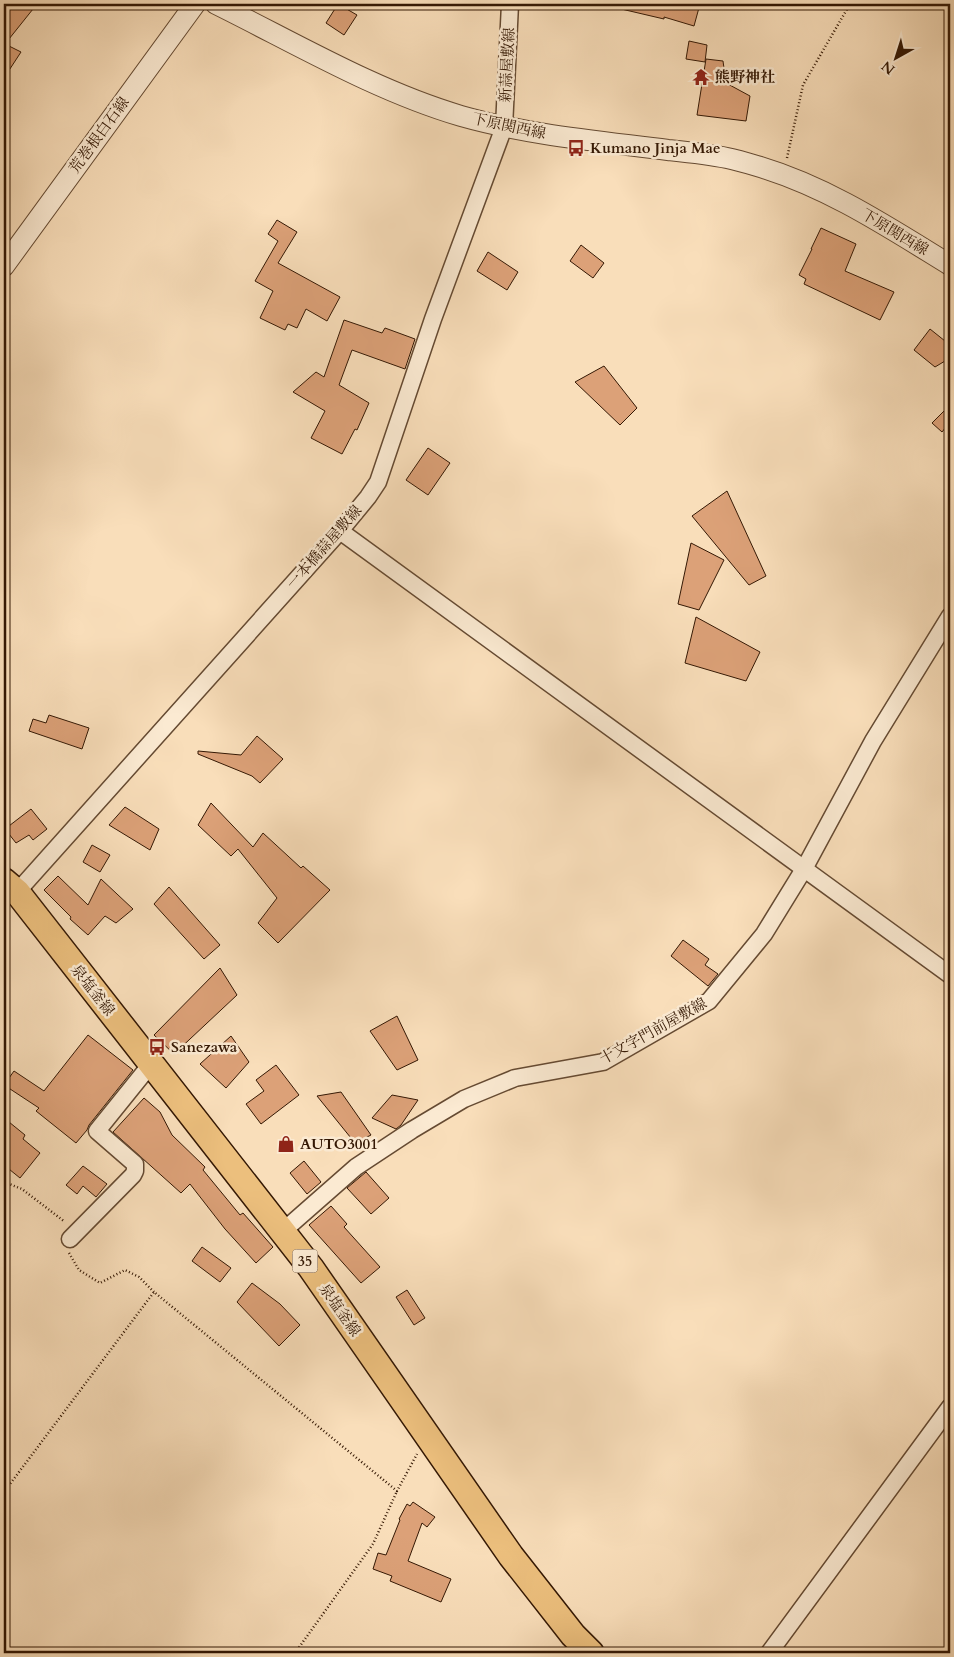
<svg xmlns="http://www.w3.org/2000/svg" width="954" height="1657" font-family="Cardo,'Noto Serif JP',serif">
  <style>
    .building { fill: #dca178; stroke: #341804 }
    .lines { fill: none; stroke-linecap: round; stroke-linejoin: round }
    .minor-casing { stroke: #654a32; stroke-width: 19 }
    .tertiary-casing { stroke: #654a32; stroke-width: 22 }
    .primary-casing { stroke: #341804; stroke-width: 28 }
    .path { stroke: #341804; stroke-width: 2.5; stroke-dasharray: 1 2.5; stroke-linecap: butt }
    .minor { stroke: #fbead2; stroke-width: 16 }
    .tertiary { stroke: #fbead2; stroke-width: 20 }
    .primary { stroke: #ecbf7d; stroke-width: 25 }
    .labels { text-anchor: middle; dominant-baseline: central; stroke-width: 5; stroke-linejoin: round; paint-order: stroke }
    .shield { fill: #fbead2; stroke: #705742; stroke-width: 1 }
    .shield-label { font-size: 14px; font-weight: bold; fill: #341804 }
    .street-label { font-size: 15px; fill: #341804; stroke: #fbead2 }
    .poi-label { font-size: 15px; font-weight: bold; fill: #341804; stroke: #fbead2; text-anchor: start }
  </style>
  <rect width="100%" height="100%" fill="#f9deba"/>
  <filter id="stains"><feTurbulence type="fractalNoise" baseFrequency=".004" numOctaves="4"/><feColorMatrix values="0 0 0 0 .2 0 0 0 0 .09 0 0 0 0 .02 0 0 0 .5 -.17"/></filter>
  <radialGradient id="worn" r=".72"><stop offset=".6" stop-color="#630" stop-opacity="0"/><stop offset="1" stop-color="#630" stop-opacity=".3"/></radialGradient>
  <g class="building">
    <path d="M4 4H23L33 9 5 44 21 52 4 78Z"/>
    <path d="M338 4 357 15 344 35 326 23Z"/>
    <path d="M618 4H700L694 26 664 17V19L617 8Z"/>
    <path d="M689 41 707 45 705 62 686 59Z"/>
    <path d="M706 59 723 61 726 83 750 96 746 121 697 115Z"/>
    <path d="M277 220 297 232 278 263 340 297 327 321 306 309 297 328 288 324 285 330 260 318 273 291 255 281 278 241 268 234Z"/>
    <path d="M821 228 856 244 845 271 894 292 880 320 804 284 806 279 799 275 812 249H811Z"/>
    <path d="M581 245 604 263 593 278 570 261Z"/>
    <path d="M488 252 518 272 507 290 477 271Z"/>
    <path d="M344 320 382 333 385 328 415 339 405 369 352 350 339 385 369 403 357 430 355 429 342 454 311 438 325 411 293 392 316 372 324 377Z"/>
    <path d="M930 329 950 345V358L935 367 914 350Z"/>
    <path d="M604 366 637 408 620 425 575 382Z"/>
    <path d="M950 405V422L942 432 932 423Z"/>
    <path d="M428 448 450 463 428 495 406 480Z"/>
    <path d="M727 491 766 576 749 585 692 516Z"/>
    <path d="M691 543 724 560 699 610 678 604Z"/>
    <path d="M696 617 760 652 746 681 685 663Z"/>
    <path d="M49 715 89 728 82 749 29 731 33 719 46 723Z"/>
    <path d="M257 736 283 759 260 783 252 776 198 754V751L241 755Z"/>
    <path d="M211 803 253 847 263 833 301 868 303 866 330 890 278 943 258 923 277 898 238 849 231 856 198 825Z"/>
    <path d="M125 807 159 829 150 850 109 825Z"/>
    <path d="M31 809 47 829 33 840 29 835 16 843 5 829Z"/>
    <path d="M92 845 110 855 100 872 83 862Z"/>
    <path d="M58 876 88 905 101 879 133 909 116 923 105 916 88 935 70 919 71 917 44 890Z"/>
    <path d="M169 887 220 945 204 959 154 904Z"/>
    <path d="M683 940 709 959 705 965 718 974 708 986 671 956Z"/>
    <path d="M220 968 237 995 174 1054 154 1035Z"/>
    <path d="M397 1016 418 1060 397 1070 370 1031Z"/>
    <path d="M88 1035 133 1070 89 1125 87 1130 76 1143 36 1111 39 1108 4 1085 14 1071 44 1091Z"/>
    <path d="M231 1036 249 1062 226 1088 200 1064Z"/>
    <path d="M276 1065 299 1095 261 1124 246 1104 264 1091 256 1080Z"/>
    <path d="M341 1092 371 1135 355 1143 317 1096Z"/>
    <path d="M392 1095 418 1100 401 1125 396 1129 372 1118Z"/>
    <path d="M144 1098 160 1112 172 1135 205 1167 203 1170 240 1215 243 1213 273 1247 256 1263 225 1229 190 1184 181 1193 113 1132Z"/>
    <path d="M9 1122 25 1135 23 1139 40 1153 20 1178 4 1165V1129Z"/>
    <path d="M304 1161 321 1182 307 1194 290 1173Z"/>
    <path d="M83 1166 107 1184 96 1197 83 1186 77 1194 66 1185Z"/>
    <path d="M366 1172 389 1198 371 1214 347 1188Z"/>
    <path d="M331 1206 347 1224 344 1227 380 1267 361 1283 309 1225Z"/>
    <path d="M202 1247 231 1268 220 1282 192 1261Z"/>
    <path d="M252 1283 280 1304 300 1325 279 1346 237 1302Z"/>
    <path d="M407 1290 425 1318 414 1325 396 1297Z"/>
    <path d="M413 1502 435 1517 427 1527 422 1523 408 1561 451 1579 441 1602 390 1581 392 1576 373 1569 378 1553 386 1555 400 1520 399 1519 407 1504 410 1506Z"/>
  </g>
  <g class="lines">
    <g class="minor-casing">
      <g id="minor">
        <path d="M340 531 950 975"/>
        <path d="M17 892 340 531 368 497 378 482 433 319 504 127 510 4"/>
        <path d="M282 1232 356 1167 412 1130 464 1099 515 1078 603 1062 709 1001 764 934 804 869 873 741 950 616"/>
        <path d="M70 1239 133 1175 135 1171V1164L97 1131 151 1064"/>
        <path d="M769 1653 950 1407"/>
      </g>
    </g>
    <g class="tertiary-casing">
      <g id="tertiary">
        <path d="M216 4C295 43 376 91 461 116 528 135 598 141 668 150 687 152 707 154 727 158 737 160 747 163 757 166 828 187 888 227 950 265"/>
        <path d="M4 266 195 4"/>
      </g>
    </g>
    <g class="primary-casing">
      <path id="primary" d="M4 881 17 892 311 1268 511 1556 573 1635 591 1653"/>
    </g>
    <g class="path">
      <path d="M787 158 803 85 850 4"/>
      <path d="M4 1182 22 1189 65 1222"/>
      <path d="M69 1253 79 1270 100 1283 125 1270 139 1277 154 1292"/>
      <path d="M4 1492 154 1292 397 1491 417 1454"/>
      <path d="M295 1653 373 1544 397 1491"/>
    </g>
    <use href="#minor" class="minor"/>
    <use href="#tertiary" class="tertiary"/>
    <use href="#primary" class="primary"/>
  </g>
  <defs>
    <g id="temple-bare" transform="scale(1.35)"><path d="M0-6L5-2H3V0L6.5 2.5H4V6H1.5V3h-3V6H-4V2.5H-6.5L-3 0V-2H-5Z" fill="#8f2418" stroke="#fbead2" stroke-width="2.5" paint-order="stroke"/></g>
    <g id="bus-bare" transform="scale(1.35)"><path d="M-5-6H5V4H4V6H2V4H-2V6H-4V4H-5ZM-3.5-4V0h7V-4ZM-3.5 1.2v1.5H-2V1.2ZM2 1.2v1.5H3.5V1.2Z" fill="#8f2418" stroke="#fbead2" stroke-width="2.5" paint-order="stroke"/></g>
    <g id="shop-bare" transform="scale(1.35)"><path d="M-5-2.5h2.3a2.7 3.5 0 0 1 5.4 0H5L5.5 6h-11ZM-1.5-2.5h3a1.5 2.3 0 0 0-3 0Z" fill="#8f2418" stroke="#fbead2" stroke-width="2.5" paint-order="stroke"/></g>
  </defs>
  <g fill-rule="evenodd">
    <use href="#temple-bare" x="701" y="77"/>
    <use href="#bus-bare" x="576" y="148"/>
    <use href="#bus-bare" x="157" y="1047"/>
    <use href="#shop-bare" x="286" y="1144"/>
  </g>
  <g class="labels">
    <rect class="shield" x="292.5" y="1249.5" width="25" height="23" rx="4"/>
    <g class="shield-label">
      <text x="305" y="1261">35</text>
    </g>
    <g class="street-label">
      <text transform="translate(507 65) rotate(-87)">新蒜屋敷線</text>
      <text transform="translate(509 126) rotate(12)">下原関西線</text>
      <text transform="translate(99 135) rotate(-54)">荒巻根白石線</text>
      <text transform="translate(895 232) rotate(31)">下原関西線</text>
      <text transform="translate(324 547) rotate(-49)">一本橋蒜屋敷線</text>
      <text transform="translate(93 990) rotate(52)">泉塩釜線</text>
      <text transform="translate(653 1031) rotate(-29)">十文字門前屋敷線</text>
      <text transform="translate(340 1310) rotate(55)">泉塩釜線</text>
    </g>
    <g class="poi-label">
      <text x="715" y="77">熊野神社</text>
      <text x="590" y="148">Kumano Jinja Mae</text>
      <text x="171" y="1047">Sanezawa</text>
      <text x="300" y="1144">AUTO3001</text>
    </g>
  </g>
  <rect width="954" height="1657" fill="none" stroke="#f9deba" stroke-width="20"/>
  <rect x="5" y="5" width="944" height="1647" fill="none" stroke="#341804" stroke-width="2.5"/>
  <rect x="10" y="10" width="934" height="1637" fill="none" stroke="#341804"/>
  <g transform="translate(896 58) rotate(219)" stroke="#fbead2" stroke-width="4" paint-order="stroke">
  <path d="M0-4L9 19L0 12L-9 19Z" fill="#341804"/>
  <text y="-8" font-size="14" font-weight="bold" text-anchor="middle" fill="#341804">N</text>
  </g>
  <rect width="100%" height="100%" filter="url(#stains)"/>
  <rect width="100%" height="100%" fill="url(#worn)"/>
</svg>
